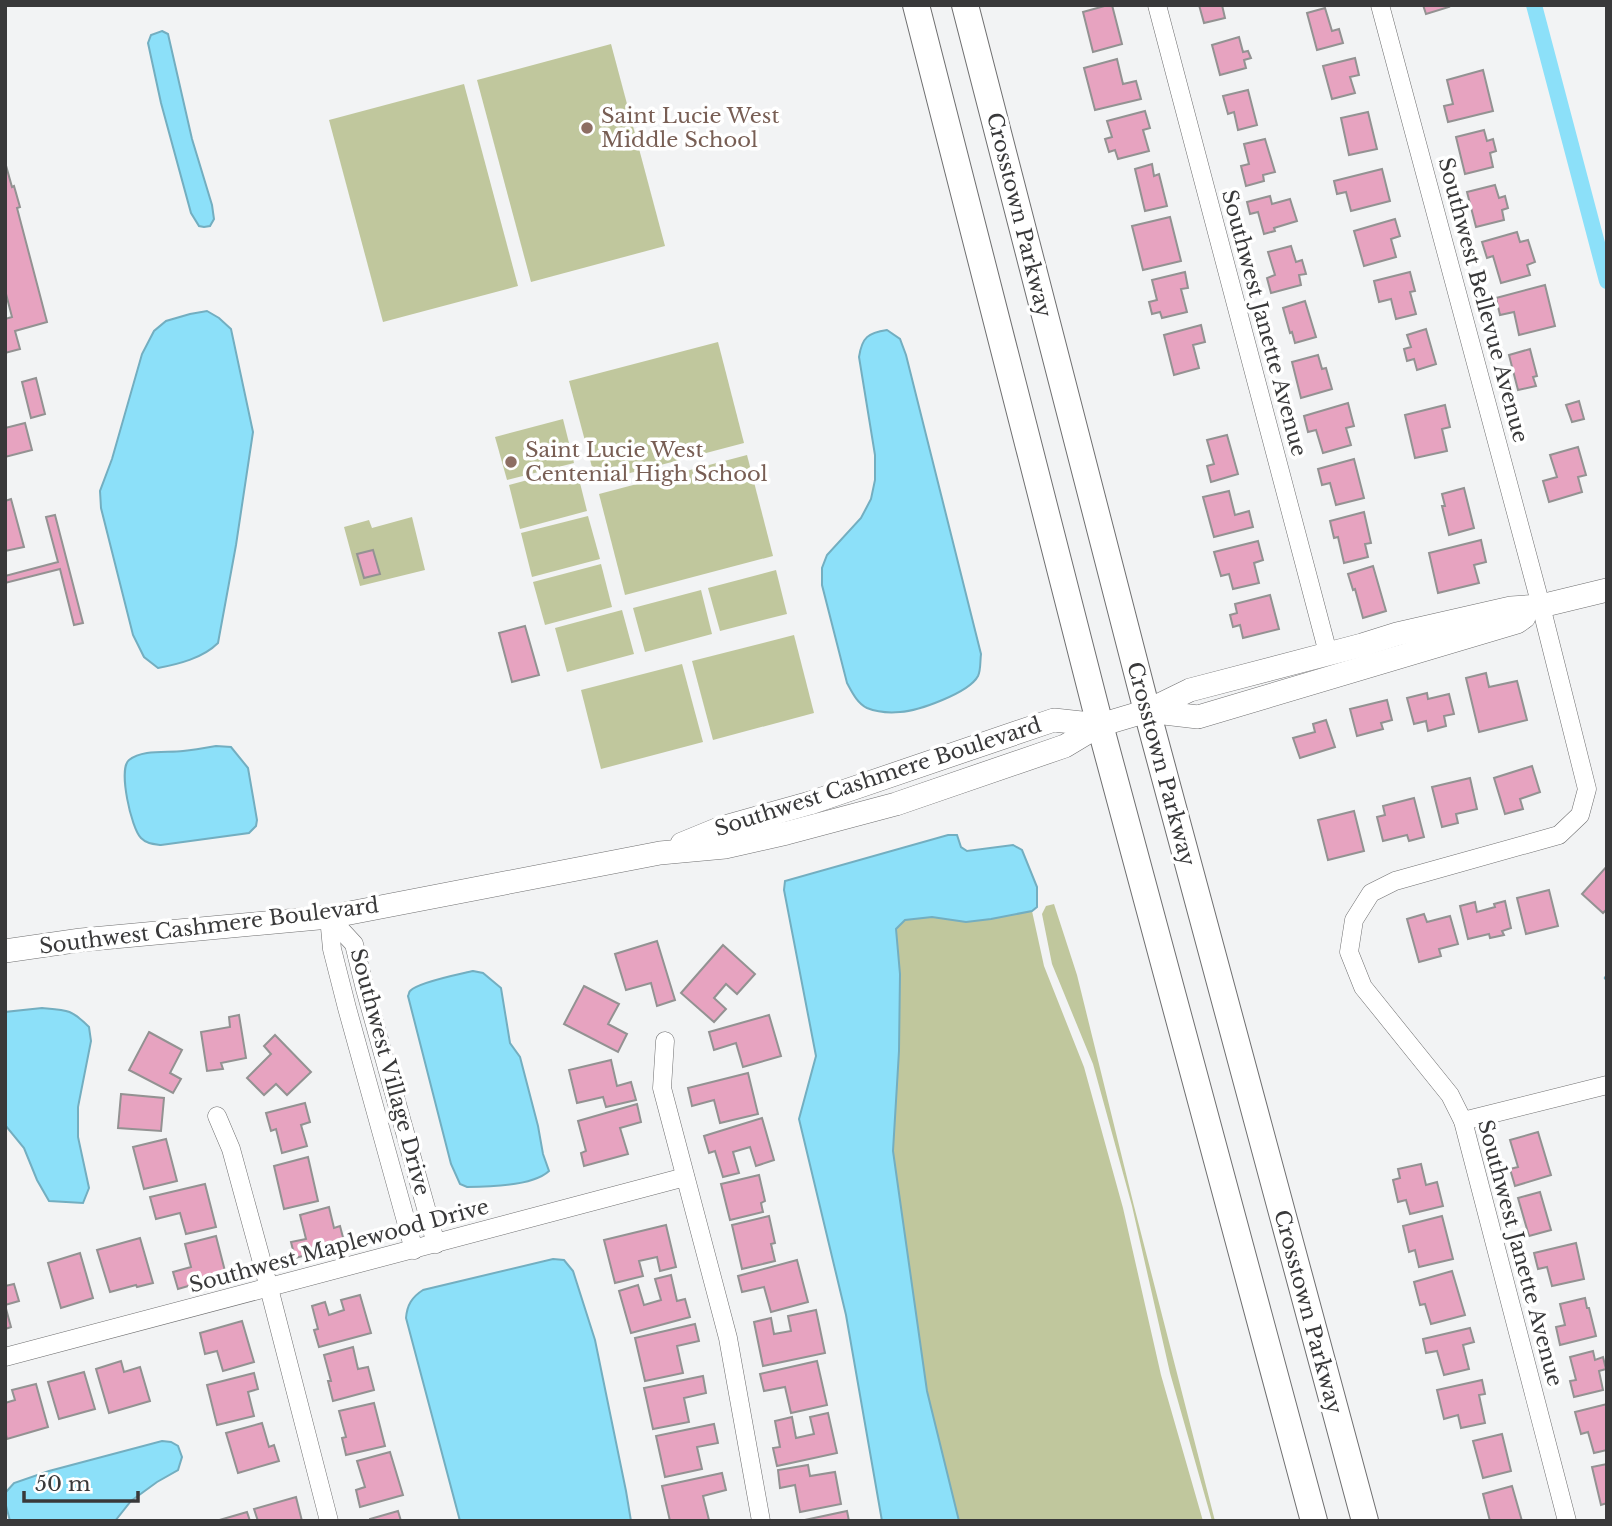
<svg xmlns="http://www.w3.org/2000/svg" width="1612" height="1526" font-family="'Libre Baskerville',serif">
  <style>
    .green { fill: #c0c79d }
    .water { fill: #8ce0f9; stroke: #73aec0; stroke-width: 2 }
    .lines { fill: none; stroke-linecap: round; stroke-linejoin: round }
    .stream { stroke: #73aec0; stroke-width: 4.5 }
    .canal { stroke: #8ce0f9; stroke-width: 16 }
    .building { fill: #e7a3c0; stroke: #939292; stroke-width: 2 }
    .minor-casing { stroke: #6f6f70; stroke-width: 19 }
    .tertiary-casing { stroke: #6f6f70; stroke-width: 24 }
    .secondary-casing { stroke: #6f6f70; stroke-width: 28 }
    .minor { stroke: #fff; stroke-width: 18 }
    .tertiary { stroke: #fff; stroke-width: 23 }
    .secondary { stroke: #fff; stroke-width: 26 }
    .education-dot { fill: #8d6e63; stroke: #fff; stroke-width: 2.5 }
    .labels { text-anchor: middle; dominant-baseline: central; stroke-width: 7; stroke-linejoin: round; paint-order: stroke }
    .education-label { font-size: 21px; fill: #785e54; stroke: #fff; text-anchor: start }
    .street-label { font-size: 21px; fill: #39393a; stroke: #fff }
  </style>
  <rect width="100%" height="100%" fill="#f2f3f4"/>
  <g class="green">
    <path d="M611 44 665 246 531 282 477 80Z"/>
    <path d="M464 84 518 286 383 322 329 120Z"/>
    <path d="M718 342 744 443 596 482 569 381Z"/>
    <path d="M563 419 574 463 507 480 495 437Z"/>
    <path d="M747 455 773 556 625 595 599 494Z"/>
    <path d="M576 467 587 511 520 529 509 485Z"/>
    <path d="M588 516 600 559 532 577 521 533Z"/>
    <path d="M412 517 425 570 360 586 344 527 369 520 372 528Z"/>
    <path d="M601 564 612 607 545 625 533 582Z"/>
    <path d="M776 570 787 614 720 631 708 588Z"/>
    <path d="M701 590 712 634 645 652 633 608Z"/>
    <path d="M622 610 634 654 567 672 555 628Z"/>
    <path d="M794 635 814 713 713 740 692 661Z"/>
    <path d="M682 664 703 742 601 769 581 690Z"/>
    <path d="M1054 904 1077 975 1134 1206 1215 1521H1212L1170 1373 1132 1206 1093 1064 1052 964 1042 914 1046 906Z"/>
    <path d="M1032 911 1044 966 1084 1067 1123 1208 1161 1375 1203 1521H959L927 1391 893 1151 899 1051 900 974 896 929 905 920 932 917 966 922 991 919Z"/>
  </g>
  <g class="water">
    <path d="M162 31 168 34 192 139 212 205 214 219 210 226 204 227 199 226 191 213 161 103 148 43 151 35Z"/>
    <path d="M207 311 219 318 231 329 253 432 236 545 218 643C203 658 179 664 158 668L144 657 133 635 101 508 100 491 112 459 142 354 154 331 166 321 190 314Z"/>
    <path d="M887 330 900 339 906 355 981 654C980 661 981 670 978 676 969 693 918 711 900 712 889 713 877 712 867 708 857 703 852 692 847 683L822 585V568L827 555 861 518 871 499 875 480V455L859 357C862 337 868 333 887 330Z"/>
    <path d="M216 746 231 747 248 768 257 820 256 826 249 833 161 845C153 844 147 844 141 838 131 828 118 769 129 760 143 749 167 753 183 751 194 750 205 748 216 746Z"/>
    <path d="M948 835H957L961 847 967 851 1013 845 1022 850 1037 887V907L1032 911 991 919 966 922 932 917 905 920 896 929 900 974 899 1051 893 1151 927 1391 959 1521H882L846 1315 799 1119 816 1056 784 890 785 881Z"/>
    <path d="M473 971 483 973 501 988 510 1043 520 1057 538 1126 543 1154 549 1171C533 1186 488 1187 467 1187L460 1184 451 1164 408 996C409 994 409 992 410 991 418 982 461 974 473 971Z"/>
    <path d="M42 1008C67 1010 71 1009 89 1027L91 1041 78 1107V1137L89 1188 83 1203 49 1201 37 1180 24 1148 5 1125V1012Z"/>
    <path d="M553 1259 564 1260 573 1271 595 1340 626 1491 631 1521H460L406 1318C407 1305 412 1297 423 1290Z"/>
    <path d="M162 1441 171 1442 178 1446 182 1457 178 1470 157 1482 131 1501 115 1521H10L5 1502 6 1492 14 1483 49 1471Z"/>
  </g>
  <g class="lines">
    <path class="stream" d="M1606 978 1607 977"/>
    <path class="canal" d="M1534 5 1607 281"/>
  </g>
  <g class="building">
    <path d="M1108 5H1112L1122 44 1093 52 1083 12Z"/>
    <path d="M1199 5H1222L1225 18 1204 23Z"/>
    <path d="M1423 5H1448L1449 7 1426 14Z"/>
    <path d="M1325 8 1332 31 1339 29 1343 43 1317 50 1307 13Z"/>
    <path d="M1239 37 1243 52 1248 51 1251 58 1244 60 1246 68 1220 75 1212 45Z"/>
    <path d="M1355 58 1359 75 1350 77 1355 93 1332 99 1323 66Z"/>
    <path d="M1117 59 1123 84 1136 81 1141 99 1095 110 1084 68Z"/>
    <path d="M1483 70 1493 111 1448 122 1444 106 1453 104 1447 80Z"/>
    <path d="M1248 90 1257 125 1238 130 1234 112 1228 114 1223 96Z"/>
    <path d="M1145 111 1150 128 1143 130 1149 151 1118 159 1115 150 1109 152 1105 139 1112 137 1107 121Z"/>
    <path d="M1368 112 1377 149 1349 155 1341 118Z"/>
    <path d="M1484 130 1487 141 1493 139 1496 151 1490 153 1493 167 1465 174 1456 137Z"/>
    <path d="M1265 139 1275 172 1263 175 1264 181 1246 186 1241 166 1249 164 1244 144Z"/>
    <path d="M5 162 12 187 14 186 20 207 17 208 47 322 15 331 20 349 5 353V319L12 317 5 290Z"/>
    <path d="M1152 164 1154 176 1159 174 1167 206 1145 211 1135 169Z"/>
    <path d="M1382 169 1390 201 1351 211 1346 192 1337 194 1334 181Z"/>
    <path d="M1495 185 1499 198 1505 196 1508 208 1502 210 1504 220 1476 227 1467 192Z"/>
    <path d="M1270 196 1272 204 1290 199 1297 221 1274 228 1275 231 1264 234 1258 212 1250 214 1247 202Z"/>
    <path d="M1170 217 1181 261 1143 270 1132 226Z"/>
    <path d="M1395 219 1400 236 1391 239 1396 257 1364 266 1354 231Z"/>
    <path d="M1517 232 1520 242 1528 240 1535 262 1527 265 1530 275 1501 283 1493 256 1487 258 1482 242Z"/>
    <path d="M1291 246 1296 262 1302 260 1306 274 1299 275 1301 285 1271 293 1267 278 1275 275 1268 252Z"/>
    <path d="M1185 272 1188 288 1181 289 1187 312 1162 318 1160 312 1152 314 1149 302 1157 300 1152 280Z"/>
    <path d="M1410 272 1415 291 1410 292 1416 314 1396 319 1391 299 1379 302 1374 281Z"/>
    <path d="M1545 285 1555 326 1519 335 1514 312 1500 315 1496 298Z"/>
    <path d="M1305 301 1316 337 1295 343 1292 332 1290 333 1283 308Z"/>
    <path d="M1201 325 1205 342 1193 345 1199 368 1174 375 1164 335Z"/>
    <path d="M1426 329 1436 364 1417 370 1414 359 1407 361 1404 349 1411 347 1407 335Z"/>
    <path d="M1530 349 1537 376 1533 377 1536 386 1518 390 1509 355Z"/>
    <path d="M1318 355 1322 369 1326 368 1332 389 1301 398 1292 362Z"/>
    <path d="M36 378 45 414 31 418 22 382Z"/>
    <path d="M1579 401 1584 419 1572 422 1566 405Z"/>
    <path d="M1348 403 1354 426 1346 428 1351 445 1323 453 1316 430 1308 432 1304 416Z"/>
    <path d="M1445 405 1450 427 1442 429 1447 451 1415 458 1405 415Z"/>
    <path d="M25 423 32 450 5 457V428Z"/>
    <path d="M1227 435 1238 474 1211 482 1207 466 1214 464 1207 440Z"/>
    <path d="M1578 447 1586 475 1578 477 1582 492 1549 502 1543 481 1557 477 1550 455Z"/>
    <path d="M1354 459 1364 498 1336 505 1330 483 1322 485 1318 469Z"/>
    <path d="M1464 488 1474 528 1449 535 1442 506H1445L1442 494Z"/>
    <path d="M1229 491 1235 515 1249 511 1253 527 1214 537 1203 497Z"/>
    <path d="M11 499 24 547 5 551V501Z"/>
    <path d="M1364 512 1371 543 1365 544 1368 557 1344 563 1338 537 1334 538 1330 521Z"/>
    <path d="M55 515 83 623 74 625 60 569 5 583V576L58 562 46 517Z"/>
    <path d="M1481 540 1486 562 1474 565 1479 583 1438 593 1429 553Z"/>
    <path d="M1258 541 1263 560 1254 563 1259 583 1233 589 1229 574 1221 576 1214 552Z"/>
    <path d="M373 550 380 574 364 578 357 554Z"/>
    <path d="M1373 566 1386 611 1363 618 1355 589 1353 590 1348 574Z"/>
    <path d="M1270 595 1279 629 1243 638 1240 625 1233 627 1230 615 1237 613 1235 604Z"/>
    <path d="M525 626 539 675 512 682 499 633Z"/>
    <path d="M1486 673 1489 687 1517 681 1527 720 1479 732 1466 678Z"/>
    <path d="M1427 693 1428 699 1449 694 1454 714 1444 716 1446 726 1428 731 1426 721 1414 724 1407 698Z"/>
    <path d="M1387 700 1392 720 1381 723 1383 729 1357 736 1350 709Z"/>
    <path d="M1326 720 1335 747 1300 758 1293 738 1315 732 1313 724Z"/>
    <path d="M1532 766 1540 792 1520 799 1523 809 1505 814 1494 778Z"/>
    <path d="M1470 778 1477 809 1456 814 1458 823 1442 827 1432 787Z"/>
    <path d="M1414 798 1424 837 1409 841 1407 835 1383 841 1377 817 1385 815 1383 806Z"/>
    <path d="M1354 811 1364 851 1328 860 1318 820Z"/>
    <path d="M1607 866V909L1603 913 1582 894Z"/>
    <path d="M1549 890 1558 926 1526 934 1517 898Z"/>
    <path d="M1505 901 1511 928 1502 931 1504 935 1490 938 1489 934 1468 939 1460 906 1475 902 1477 912 1495 907 1494 904Z"/>
    <path d="M1424 914 1427 922 1450 916 1458 944 1439 949 1441 956 1419 962 1407 919Z"/>
    <path d="M657 941 675 1000 657 1006 651 983 626 990 615 954Z"/>
    <path d="M723 945 755 974 737 994 726 984 714 998 726 1009 714 1022 681 993Z"/>
    <path d="M584 986 619 1004 608 1024 627 1034 618 1052 564 1024Z"/>
    <path d="M239 1015 246 1058 221 1063 223 1069 207 1071 201 1032 230 1027 229 1017Z"/>
    <path d="M769 1015 781 1056 743 1067 736 1043 714 1050 709 1032Z"/>
    <path d="M149 1032 182 1050 170 1073 181 1079 173 1093 129 1070Z"/>
    <path d="M275 1035 311 1072 287 1095 276 1084 264 1095 247 1078 271 1054 264 1046Z"/>
    <path d="M611 1060 617 1086 631 1082 636 1100 606 1107 603 1097 577 1103 569 1070Z"/>
    <path d="M748 1073 758 1114 720 1123 714 1100 692 1106 688 1088Z"/>
    <path d="M121 1094 164 1098 161 1131 118 1128Z"/>
    <path d="M305 1103 310 1122 301 1125 307 1146 282 1153 276 1129 271 1131 266 1113Z"/>
    <path d="M637 1104 641 1122 620 1128 628 1154 584 1166 581 1153 586 1151 578 1121Z"/>
    <path d="M762 1118 774 1160 756 1166 750 1147 733 1152 739 1173 723 1177 715 1151 709 1153 704 1136Z"/>
    <path d="M1538 1132 1551 1175 1515 1186 1510 1169 1518 1167 1510 1140Z"/>
    <path d="M166 1139 177 1181 144 1189 133 1147Z"/>
    <path d="M308 1157 318 1201 284 1209 274 1166Z"/>
    <path d="M1421 1164 1426 1185 1437 1182 1443 1206 1410 1214 1406 1200 1398 1202 1393 1180 1400 1178 1398 1169Z"/>
    <path d="M759 1175 765 1201 761 1203 763 1212 730 1220 721 1184Z"/>
    <path d="M205 1184 216 1227 186 1234 180 1213 156 1219 150 1197Z"/>
    <path d="M1540 1192 1551 1230 1529 1236 1518 1198Z"/>
    <path d="M329 1207 334 1228 340 1226 345 1245 295 1258 291 1242 306 1239 300 1215Z"/>
    <path d="M769 1216 775 1243 771 1244 775 1261 742 1269 732 1225Z"/>
    <path d="M1442 1216 1453 1259 1419 1267 1415 1250 1409 1252 1403 1226Z"/>
    <path d="M666 1225 676 1267 660 1271 657 1257 639 1261 643 1276 615 1283 604 1240Z"/>
    <path d="M216 1236 226 1275 178 1289 173 1272 191 1267 185 1244Z"/>
    <path d="M140 1238 153 1283 137 1287 136 1285 110 1292 97 1250Z"/>
    <path d="M1576 1243 1584 1279 1552 1286 1547 1267 1538 1269 1534 1253Z"/>
    <path d="M80 1253 93 1298 61 1308 48 1263Z"/>
    <path d="M797 1260 808 1302 771 1312 764 1287 742 1292 738 1276Z"/>
    <path d="M1452 1271 1465 1315 1431 1324 1425 1304 1420 1305 1414 1282Z"/>
    <path d="M671 1275 677 1301 685 1299 690 1317 631 1333 619 1291 638 1285 644 1305 661 1300 655 1279Z"/>
    <path d="M14 1284 19 1301 5 1305 11 1327 5 1329V1286Z"/>
    <path d="M360 1295 371 1333 319 1347 314 1330 318 1329 312 1306 325 1302 329 1315 344 1310 341 1300Z"/>
    <path d="M1585 1298 1587 1308H1589L1596 1336 1560 1345 1556 1327 1565 1325 1560 1304Z"/>
    <path d="M816 1310 825 1353 763 1366 754 1322 771 1318 774 1334 791 1331 788 1316Z"/>
    <path d="M242 1321 254 1362 223 1371 217 1351 205 1354 200 1333Z"/>
    <path d="M695 1324 699 1341 677 1346 683 1373 645 1381 635 1338Z"/>
    <path d="M1470 1328 1474 1342 1463 1345 1469 1369 1444 1375 1437 1351 1426 1353 1423 1339Z"/>
    <path d="M353 1347 358 1369 368 1367 374 1390 333 1401 328 1381H331L324 1355Z"/>
    <path d="M1593 1351 1595 1360 1603 1357 1606 1369 1599 1371 1603 1390 1574 1397 1570 1381 1576 1380 1570 1357Z"/>
    <path d="M121 1361 124 1372 140 1367 150 1401 109 1413 96 1369Z"/>
    <path d="M817 1361 827 1405 791 1413 785 1387 764 1391 760 1374Z"/>
    <path d="M84 1372 95 1409 59 1419 48 1382Z"/>
    <path d="M254 1373 258 1389 248 1392 254 1416 217 1425 207 1385Z"/>
    <path d="M703 1376 706 1393 684 1398 689 1422 653 1429 644 1388Z"/>
    <path d="M1482 1380 1485 1394 1479 1395 1485 1423 1461 1428 1458 1415 1444 1419 1437 1390Z"/>
    <path d="M36 1384 48 1427 7 1439 5 1431V1403L15 1400 12 1390Z"/>
    <path d="M374 1403 385 1446 346 1455 342 1438 346 1437 339 1411Z"/>
    <path d="M1607 1404V1450L1594 1453 1588 1432 1581 1434 1575 1412Z"/>
    <path d="M828 1413 837 1453 777 1466 773 1448 780 1447 775 1421 792 1417 796 1438 814 1434 810 1417Z"/>
    <path d="M262 1423 269 1447 274 1445 279 1461 238 1473 226 1433Z"/>
    <path d="M714 1424 718 1443 697 1447 702 1469 665 1477 656 1436Z"/>
    <path d="M1502 1434 1511 1471 1483 1478 1473 1441Z"/>
    <path d="M390 1452 403 1495 360 1507 356 1490 365 1487 357 1461Z"/>
    <path d="M1607 1464V1503L1601 1505 1592 1467Z"/>
    <path d="M808 1465 810 1476 835 1472 841 1504 800 1512 795 1485 780 1488 778 1470Z"/>
    <path d="M722 1473 726 1490 703 1496 709 1520 670 1521 662 1486Z"/>
    <path d="M1512 1486 1522 1521H1490L1483 1494Z"/>
    <path d="M296 1497 302 1521H258L254 1509Z"/>
    <path d="M398 1511 401 1521H370V1519Z"/>
    <path d="M847 1511 849 1521H800Z"/>
    <path d="M247 1512 250 1521H216Z"/>
  </g>
  <g class="lines">
    <g class="minor-casing">
      <g id="minor">
        <path d="M1157 5 1328 653"/>
        <path d="M1380 5 1541 606 1587 789 1580 815 1559 835 1395 881 1371 893 1354 920 1349 952 1363 987 1450 1095 1463 1121 1567 1521"/>
        <path d="M329 917 354 944 365 989 436 1244"/>
        <path d="M329 917 332 949 347 1008 414 1250"/>
        <path d="M665 1041 662 1088 728 1338 761 1521"/>
        <path d="M217 1116 231 1149 269 1288 329 1521"/>
        <path d="M1463 1121 1607 1085"/>
        <path d="M5 1357 685 1177"/>
      </g>
    </g>
    <g class="tertiary-casing">
      <g id="tertiary">
        <path d="M1147 711 1198 717 1517 622 1524 617"/>
        <path d="M682 844 721 828 810 803 1054 720 1100 725"/>
        <path d="M5 951 81 940 329 917 660 853 725 847 787 833 896 804 1065 746 1100 725 1147 711 1190 690 1362 645 1397 634 1511 608 1541 606 1607 590"/>
      </g>
    </g>
    <g class="secondary-casing">
      <g id="secondary">
        <path d="M916 5 1100 725 1314 1521"/>
        <path d="M965 5 1147 711 1365 1521"/>
      </g>
    </g>
    <use href="#minor" class="minor"/>
    <use href="#tertiary" class="tertiary"/>
    <use href="#secondary" class="secondary"/>
  </g>
  <g class="education-dot">
    <circle cx="587" cy="128" r="7"/>
    <circle cx="511" cy="462" r="7"/>
  </g>
  <g class="labels">
    <g class="education-label">
      <text x="601" y="116">Saint Lucie West<tspan x="601" dy="24">Middle School</tspan></text>
      <text x="525" y="450">Saint Lucie West<tspan x="525" dy="24">Centenial High School</tspan></text>
    </g>
    <g class="street-label">
      <text transform="translate(1019 215) rotate(76)">Crosstown Parkway</text>
      <text transform="translate(1483 300) rotate(75)">Southwest Bellevue Avenue</text>
      <text transform="translate(1264 323) rotate(75)">Southwest Janette Avenue</text>
      <text transform="translate(1161 764) rotate(75)">Crosstown Parkway</text>
      <text transform="translate(878 777) rotate(-18)">Southwest Cashmere Boulevard</text>
      <text transform="translate(209 926) rotate(-7)">Southwest Cashmere Boulevard</text>
      <text transform="translate(390 1072) rotate(75)">Southwest Village Drive</text>
      <text transform="translate(339 1246) rotate(-15)">Southwest Maplewood Drive</text>
      <text transform="translate(1520 1253) rotate(75)">Southwest Janette Avenue</text>
      <text transform="translate(1308 1312) rotate(75)">Crosstown Parkway</text>
    </g>
  </g>
  <rect width="1612" height="1526" fill="none" stroke="#39393a" stroke-width="14"/>
  <path d="M24 1491v10h114v-10" fill="none" stroke="#39393a" stroke-width="3.5"/>
  <text x="35" y="1491" font-size="21" fill="#39393a" stroke="#ffffff" stroke-width="5" paint-order="stroke">50 m</text>
</svg>
